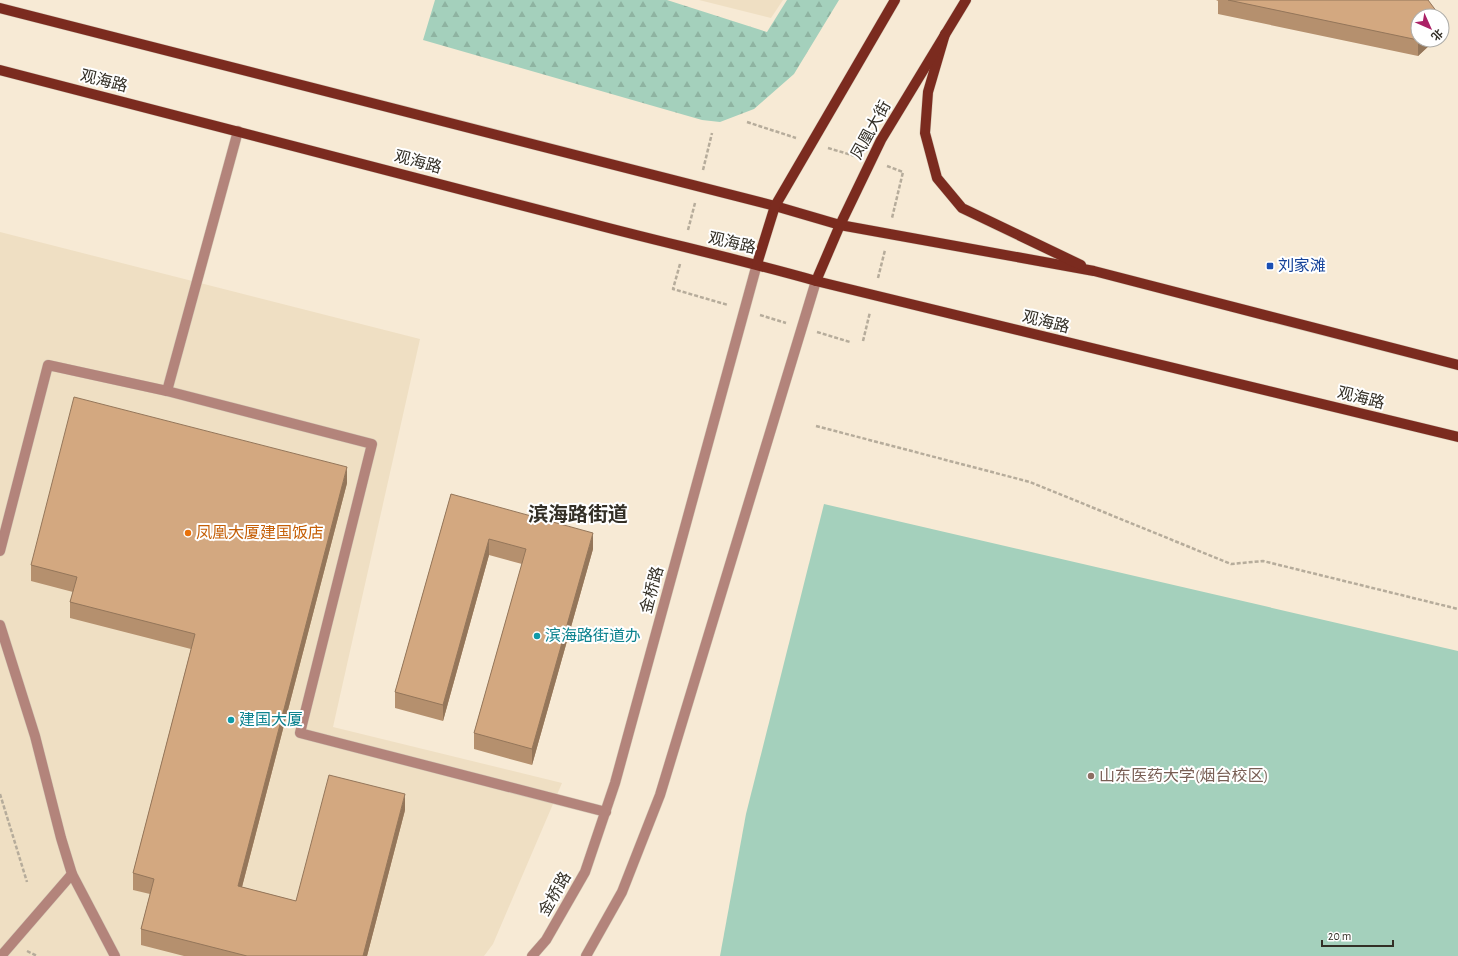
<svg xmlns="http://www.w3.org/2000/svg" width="1458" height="956" font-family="'Alegreya Sans','Noto Sans SC',sans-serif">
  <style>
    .built { fill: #efdfc3 }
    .forest { fill: url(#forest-firs) }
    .park { fill: #a4d0bc }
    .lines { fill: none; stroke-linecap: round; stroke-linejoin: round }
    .minor-casing { stroke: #d4c8b6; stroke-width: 11 }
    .major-casing { stroke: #d4c8b6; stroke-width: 11 }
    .path { stroke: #b6ac9b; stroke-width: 2.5; stroke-dasharray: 4 2; stroke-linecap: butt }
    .minor { stroke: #b3847b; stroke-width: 10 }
    .major { stroke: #7b2b1f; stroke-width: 10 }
    .wall { fill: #b5906e }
    .shaded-wall { fill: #94765a }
    .building { fill: #d3a880; stroke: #94765a }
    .transit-dot { fill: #1a4fb4; stroke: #fff; stroke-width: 1.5 }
    .food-dot { fill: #e8710a; stroke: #fff; stroke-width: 1.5 }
    .culture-dot { fill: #0f9aa8; stroke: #fff; stroke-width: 1.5 }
    .education-dot { fill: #8d6e63; stroke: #fff; stroke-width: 1.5 }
    .labels { text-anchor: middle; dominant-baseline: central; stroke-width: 4; stroke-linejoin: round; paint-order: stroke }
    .street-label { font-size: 16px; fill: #332f26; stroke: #fff }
    .transit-label { font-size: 16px; fill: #164399; stroke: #fff; text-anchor: start }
    .food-label { font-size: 16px; fill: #c56008; stroke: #fff; text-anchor: start }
    .culture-label { font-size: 16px; fill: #0d838f; stroke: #fff; text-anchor: start }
    .education-label { font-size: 16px; fill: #785e54; stroke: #fff; text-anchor: start }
    .district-label { font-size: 20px; font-weight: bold; fill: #332f26; stroke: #fff }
  </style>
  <defs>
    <pattern id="forest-firs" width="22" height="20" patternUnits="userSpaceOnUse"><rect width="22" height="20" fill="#a4d0bc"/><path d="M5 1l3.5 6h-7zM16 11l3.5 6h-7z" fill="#8eb3a1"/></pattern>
  </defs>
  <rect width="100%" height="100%" fill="#f7ead5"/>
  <g class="built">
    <path d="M699 0H783L771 18Z"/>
    <path d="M0 232 420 339 333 727 562 783 493 944 484 956H0Z"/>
  </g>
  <path class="forest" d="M435 0H667L767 32 787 0H839L794 74 754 109 720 122 702 120 423 40Z"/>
  <path class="park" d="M824 504 1458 651V956H720L746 814Z"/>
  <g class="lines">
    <g class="minor-casing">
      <g id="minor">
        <path d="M167 391 238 131"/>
        <path d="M0 551 48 365 167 391 372 444 300 733 606 812"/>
        <path d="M0 625 35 736 61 838 72 874 115 956"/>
        <path d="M1 956 72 874"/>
        <path d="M532 956 546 940 585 872 615 783 757 264"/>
        <path d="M586 956 622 892 660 795 816 281"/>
      </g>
    </g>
    <g class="major-casing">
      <g id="major">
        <path d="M0 8 775 206 840 225 1094 271 1458 365"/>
        <path d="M945 34 928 92 925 133 937 178 962 208 1081 265"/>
        <path d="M0 70C194 120 388 170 582 221 660 242 739 259 816 281L1458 437"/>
        <path d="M757 264 775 206 895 0"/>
        <path d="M816 281 840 225 881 140 966 0"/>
      </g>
    </g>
    <g class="path">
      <path d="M747 122 796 138"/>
      <path d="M828 148 855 156"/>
      <path d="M887 166 903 172 892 218"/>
      <path d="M703 170 712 133"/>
      <path d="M688 230 695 203"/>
      <path d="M680 264 673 289 728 305"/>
      <path d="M878 278 885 250"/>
      <path d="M760 315 786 323"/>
      <path d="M817 332 850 342"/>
      <path d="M863 341 870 312"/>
      <path d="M816 426 1030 482 1231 564 1263 561 1458 609"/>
      <path d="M0 794 27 882"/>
      <path d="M27 951 37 956"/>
    </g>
    <use href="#minor" class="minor"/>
    <use href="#major" class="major"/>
  </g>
  <g class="wall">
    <path d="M1216 0H1428L1437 16H1418V40H1433L1432 43 1418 56 1218 14V1Z"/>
    <path d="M347 483 242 887 296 901 405 810 367 956H184L141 945V929L150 894 133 890V873L191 649 70 618V602L73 592 31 581V565Z"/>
    <path d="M451 494 593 549 532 765 474 749V733L522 564 489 555 443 721 395 708V692Z"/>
  </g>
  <g class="shaded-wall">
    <path d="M1418 40H1433L1432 43 1418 56Z"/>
    <path d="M347 467V483L238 902V886Z"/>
    <path d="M593 533V549L532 765V749Z"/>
    <path d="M489 539V555L443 721V705Z"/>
    <path d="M405 794V810L367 956H363Z"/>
  </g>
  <g class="building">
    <path d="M1228 0H1428L1437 12 1436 16H1418V40Z"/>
    <path d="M74 397 347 467 238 886 296 901 329 775 405 794 363 956H247L141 929 154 879 133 873 195 634 70 602 77 577 31 565Z"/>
    <path d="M451 494 593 533 532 749 474 733 526 549 489 539 443 705 395 692Z"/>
  </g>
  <rect class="transit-dot" x="1266" y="262" width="8" height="8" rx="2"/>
  <circle class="food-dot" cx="188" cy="533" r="4"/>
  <g class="culture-dot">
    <circle cx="537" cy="636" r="4"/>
    <circle cx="231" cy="720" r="4"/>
  </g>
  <circle class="education-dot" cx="1091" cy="776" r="4"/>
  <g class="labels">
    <g class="street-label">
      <text transform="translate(104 81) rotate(14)">观海路</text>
      <text transform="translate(871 130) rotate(-61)">凤凰大街</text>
      <text transform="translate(418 162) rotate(15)">观海路</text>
      <text transform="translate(732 243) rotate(13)">观海路</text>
      <text transform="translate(1046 322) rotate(14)">观海路</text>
      <text transform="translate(1361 398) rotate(14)">观海路</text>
      <text transform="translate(652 590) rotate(-75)">金桥路</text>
      <text transform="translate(555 894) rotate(-60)">金桥路</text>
    </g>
    <g class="transit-label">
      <text x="1278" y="266">刘家滩</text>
    </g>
    <g class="food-label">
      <text x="196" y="533">凤凰大厦建国饭店</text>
    </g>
    <g class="culture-label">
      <text x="545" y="636">滨海路街道办</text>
      <text x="239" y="720">建国大厦</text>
    </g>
    <g class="education-label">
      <text x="1099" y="776">山东医药大学(烟台校区)</text>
    </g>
    <g class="district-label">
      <text x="578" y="515">滨海路街道</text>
    </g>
  </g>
  <g transform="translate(1430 28) rotate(135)"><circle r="19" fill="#ffffff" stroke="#adaca8"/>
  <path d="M0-3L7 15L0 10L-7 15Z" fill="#ab2266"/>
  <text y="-6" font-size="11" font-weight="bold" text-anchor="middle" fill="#332f26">北</text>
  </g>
  <path d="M1322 940v6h71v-6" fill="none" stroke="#332f26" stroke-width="2"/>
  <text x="1328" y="940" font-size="12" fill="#332f26" stroke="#ffffff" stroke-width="3" paint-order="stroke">20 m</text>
</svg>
